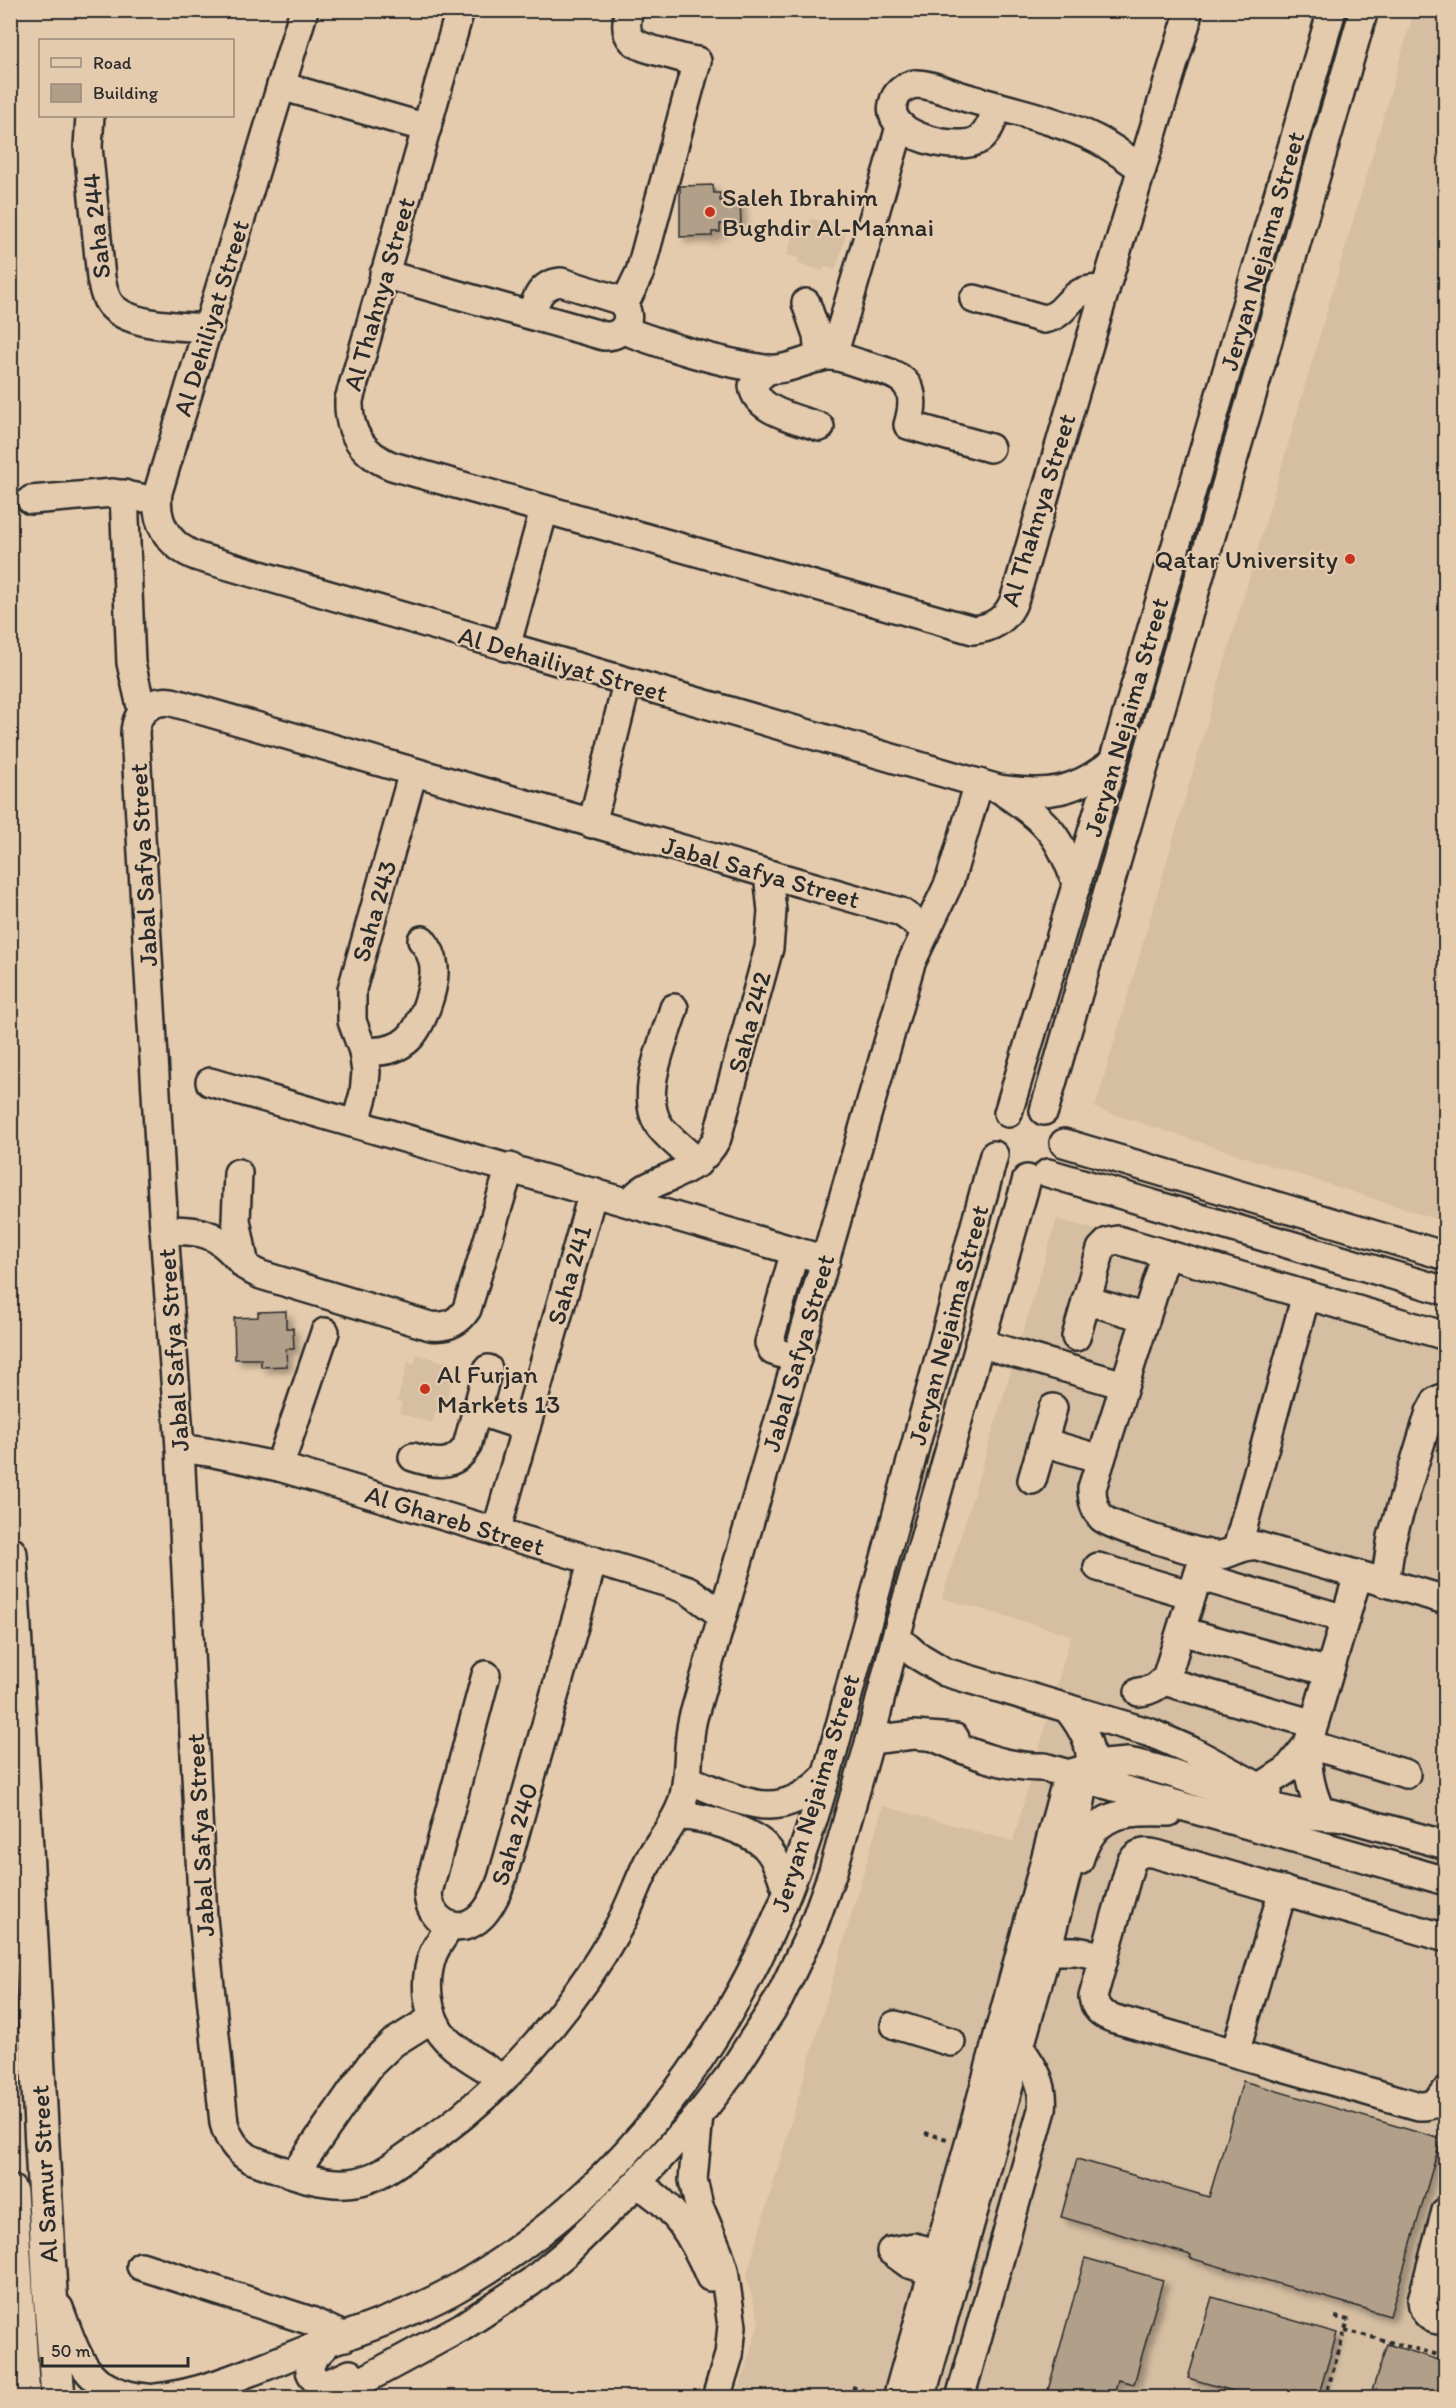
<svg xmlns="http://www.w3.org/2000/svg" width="1456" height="2408" font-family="Itim,sans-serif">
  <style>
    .built { fill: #d5bea2 }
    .building { fill: #b19f89; stroke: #2b2b2b; stroke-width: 1.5; filter: url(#shadow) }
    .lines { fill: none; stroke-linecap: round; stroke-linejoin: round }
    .minor-casing { stroke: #2b2b2b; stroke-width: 32 }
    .major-casing { stroke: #2b2b2b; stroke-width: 38 }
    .path { stroke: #2b2b2b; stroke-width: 4; stroke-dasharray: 4.5 4.5; stroke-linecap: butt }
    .minor { stroke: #e5cbad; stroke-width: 27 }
    .major { stroke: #e5cbad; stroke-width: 33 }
    .poi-dot { fill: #c8321e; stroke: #e5cbad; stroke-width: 2 }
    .labels { text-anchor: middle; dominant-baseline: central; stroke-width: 4.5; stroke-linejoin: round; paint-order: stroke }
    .poi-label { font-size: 26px; fill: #2b2b2b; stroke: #e5cbad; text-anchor: start }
    .street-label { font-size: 26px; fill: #2b2b2b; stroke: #e5cbad }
  </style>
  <defs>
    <filter id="shadow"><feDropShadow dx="5.5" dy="5.5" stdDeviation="3" flood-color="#0004"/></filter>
  </defs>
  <rect width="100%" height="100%" fill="#e5cbad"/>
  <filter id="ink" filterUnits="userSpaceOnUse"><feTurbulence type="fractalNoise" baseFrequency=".0167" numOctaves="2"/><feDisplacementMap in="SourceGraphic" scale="12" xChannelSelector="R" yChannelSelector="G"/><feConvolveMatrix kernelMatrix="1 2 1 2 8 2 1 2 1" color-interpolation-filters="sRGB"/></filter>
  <g filter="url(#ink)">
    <g class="built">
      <path d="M1414 11H1446L1445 1222 1095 1108Z"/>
      <path d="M810 218 836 226 835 231 846 234 836 270 824 266 823 271 798 264 799 258 787 255 797 221 809 224Z"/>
      <path d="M1057 1219 1445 1328V2397L736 2398 759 2322 746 2277 883 1806 1013 1841 1071 1635 942 1598Z"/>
      <path d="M417 1354 451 1364 448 1374 453 1376 443 1411 436 1410 432 1423 399 1413 402 1403 397 1401 408 1362 414 1364Z"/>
    </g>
    <g class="building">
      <path d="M713 185 714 193H720V201L740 200 741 224H720V232H712V236L680 237V186Z"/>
      <path d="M286 1311V1328H293L294 1349H286L287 1366 261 1367V1359H235L234 1318 258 1317V1312Z"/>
      <path d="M1243 2081 1441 2139 1390 2316 1190 2258 1191 2255 1061 2217 1077 2159 1209 2197Z"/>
      <path d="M1085 2258 1163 2280 1134 2384 1118 2380 1113 2397H1046Z"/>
      <path d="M1212 2297 1337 2333 1318 2397H1231L1233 2391 1188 2378Z"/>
      <path d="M1387 2344 1446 2362V2397H1370Z"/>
    </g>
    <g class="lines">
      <g class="minor-casing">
        <g id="minor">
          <path d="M304 10 158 492C154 523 169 546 198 557L999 789C1046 796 1075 793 1113 762"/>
          <path d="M460 10 349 400C348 432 362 454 392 466L973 630C994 628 1008 618 1015 598L1105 290 1186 23 1188 10"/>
          <path d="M281 86 427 128"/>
          <path d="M998 107C993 118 990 131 980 139 960 153 885 137 893 104 895 93 905 85 916 84 931 84 950 93 964 97 1005 109 1058 120 1096 139 1112 147 1127 158 1142 169"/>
          <path d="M90 116 88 147 101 278C103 287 104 296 110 304 128 327 182 326 209 328"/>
          <path d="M384 274 604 336C626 337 636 315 619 300L561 282C541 284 536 298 531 315"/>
          <path d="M974 299 1044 319C1072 314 1066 285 1105 290"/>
          <path d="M806 303 817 335 819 358"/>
          <path d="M624 305 640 272 697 61C686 60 675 56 664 53 638 46 620 43 629 10"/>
          <path d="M623 330C670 347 716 362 765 369 787 372 807 358 828 356 839 355 853 362 864 365 901 375 921 381 908 425L990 448"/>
          <path d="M833 356 900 127"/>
          <path d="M769 369 759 377 753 386C756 412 799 419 820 427"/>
          <path d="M124 494 131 663 142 711"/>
          <path d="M31 500 113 493 141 498"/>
          <path d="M506 647 544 510"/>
          <path d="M1005 793C1048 822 1060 836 1077 885"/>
          <path d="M592 824 627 683"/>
          <path d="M926 930 901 912 172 702C151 699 136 712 135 733L164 1230 180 1448 203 1918 224 2123C228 2139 236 2150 250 2159 282 2170 322 2188 356 2182 380 2178 399 2161 419 2148 498 2096 572 2011 618 1928 631 1905 638 1881 650 1858 660 1839 675 1824 682 1803 691 1775 686 1746 693 1718L911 963 949 883 979 783"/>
          <path d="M674 1008C664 1042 637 1097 661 1128 672 1141 686 1151 698 1163"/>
          <path d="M363 1051C406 1055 419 1033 430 996 436 974 437 958 422 940"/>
          <path d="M210 1082 826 1260"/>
          <path d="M1044 1111 1364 10"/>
          <path d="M1008 1113 1113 762 1332 10"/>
          <path d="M356 1122 364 1093 366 1072 363 1051 352 1021V989L413 772"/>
          <path d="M1064 1143 1446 1256"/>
          <path d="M238 1173 236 1220 245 1266"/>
          <path d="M1048 1173 1446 1291"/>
          <path d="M630 1203C648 1174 695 1182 717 1138L769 948 772 911 768 874"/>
          <path d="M164 1230C184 1231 206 1229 222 1243 238 1255 241 1267 261 1275L430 1326C447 1328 458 1323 467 1309L510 1167"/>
          <path d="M795 1251 769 1343 773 1351 797 1359"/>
          <path d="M1166 1254 1092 1488C1092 1499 1094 1510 1102 1518 1112 1527 1197 1553 1213 1555 1230 1557 1242 1543 1258 1546L1446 1600"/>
          <path d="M1086 1300 1146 1318"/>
          <path d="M1076 1337 1101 1249 1108 1242 1118 1240 1446 1336"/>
          <path d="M979 1343 1124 1385"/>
          <path d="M477 1411 526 1427"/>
          <path d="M1043 1442 1101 1459"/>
          <path d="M180 1448 214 1453 279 1467 665 1582 688 1590 714 1609 723 1612"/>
          <path d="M413 1457C434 1464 454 1468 467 1446L488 1369"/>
          <path d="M279 1467 325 1332"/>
          <path d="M1032 1480 1053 1408"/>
          <path d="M496 1532 593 1192"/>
          <path d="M1237 1549 1306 1295"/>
          <path d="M1098 1567 1192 1595"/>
          <path d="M1198 1576 1345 1619"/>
          <path d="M1385 1583 1392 1537 1430 1412 1436 1401 1446 1396"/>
          <path d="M1181 1631 1329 1672"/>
          <path d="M896 1637 915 1654 945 1672 1151 1733 1192 1751 1268 1792"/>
          <path d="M486 1675 428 1892C428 1917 453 1938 477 1920 489 1911 497 1893 502 1879L593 1560"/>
          <path d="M1164 1681 1314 1724"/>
          <path d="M1139 1692C1152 1691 1160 1686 1167 1675L1205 1553"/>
          <path d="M936 1738C970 1753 1006 1768 1044 1767L1446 1881"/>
          <path d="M870 1740 914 1735 955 1738"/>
          <path d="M1308 1744 1406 1774"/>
          <path d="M688 1780C742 1800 777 1826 825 1777"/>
          <path d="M1259 1788 1287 1770 1308 1744"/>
          <path d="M1320 1810C1310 1788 1306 1768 1308 1744L1358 1575"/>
          <path d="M1330 1813 1446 1845"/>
          <path d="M677 1816C701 1815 747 1829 765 1846 777 1859 782 1876 787 1892"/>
          <path d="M1079 1861C1093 1811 1124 1811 1169 1812"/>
          <path d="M450 1926C445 1935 437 1944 433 1954 423 1981 426 2017 446 2039 461 2055 485 2067 503 2079"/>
          <path d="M1446 1938 1156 1854C1145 1851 1137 1853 1131 1862L1093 1997C1095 2009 1101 2014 1112 2018L1419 2106C1431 2107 1439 2102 1446 2091"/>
          <path d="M1047 1951H1076L1104 1956"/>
          <path d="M895 2025 951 2042"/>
          <path d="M1235 2053 1283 1890"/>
          <path d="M699 2115 693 2180 699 2206 718 2251 724 2270 732 2326 729 2355 716 2398"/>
          <path d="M295 2173 370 2065 393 2043 433 2018"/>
          <path d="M636 2184C674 2203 694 2239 710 2277"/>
          <path d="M1446 2211 1422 2300C1423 2314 1432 2322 1446 2320"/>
          <path d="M141 2266 311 2321 345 2337"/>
          <path d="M949 2276 909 2264 891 2251 914 2247 954 2257"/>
          <path d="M59 2308C78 2358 85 2392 147 2398"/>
          <path d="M327 2343C323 2349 316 2354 312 2361 309 2365 309 2371 312 2375 320 2391 338 2379 350 2374"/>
          <path d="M156 2398C213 2392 271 2362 325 2343 369 2328 411 2313 452 2291 615 2201 730 2045 795 1873 826 1790 845 1702 869 1617 912 1463 953 1309 994 1155"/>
          <path d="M325 2398 349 2388 462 2327 531 2282 567 2252 636 2184 699 2115 730 2075 779 1999 811 1932 833 1871 870 1740 896 1637 1027 1179"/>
          <path d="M897 2398 969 2144 1068 1774 1103 1764 1128 1762C1203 1776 1269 1820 1346 1817"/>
          <path d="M921 2398 1047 1951 1070 1861 1085 1779C1099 1754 1083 1728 1067 1708"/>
          <path d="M960 2398 1042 2110C1045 2084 1034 2068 1020 2048"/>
        </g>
      </g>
      <g class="major-casing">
        <g id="major">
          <path d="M10 1554 50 2292 58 2398"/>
          <path d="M10 2192 23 2398"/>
        </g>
      </g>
      <g class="path">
        <path d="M925 2133 947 2139"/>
        <path d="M1345 2330 1446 2357"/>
        <path d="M852 2387 877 2395"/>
        <path d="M1325 2398 1348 2320 1335 2317"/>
      </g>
      <use href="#minor" class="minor"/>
      <use href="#major" class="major"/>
    </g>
  </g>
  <g class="poi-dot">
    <circle cx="710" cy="212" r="6"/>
    <circle cx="1350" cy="559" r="6"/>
    <circle cx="425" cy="1389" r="6"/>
  </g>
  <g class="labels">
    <g class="poi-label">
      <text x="722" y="197">Saleh Ibrahim<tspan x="722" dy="30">Bughdir Al-Mannai</tspan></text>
      <text x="1338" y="559" text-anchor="end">Qatar University</text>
      <text x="437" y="1374">Al Furjan<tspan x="437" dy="30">Markets 13</tspan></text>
    </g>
    <g class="street-label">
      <text transform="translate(96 226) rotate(-96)">Saha 244</text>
      <text transform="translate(1262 251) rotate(-74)">Jeryan Nejaima Street</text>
      <text transform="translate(379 294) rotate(-74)">Al Thahnya Street</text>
      <text transform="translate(211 318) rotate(-73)">Al Dehiliyat Street</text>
      <text transform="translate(1038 510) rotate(-73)">Al Thahnya Street</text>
      <text transform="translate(563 664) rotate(16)">Al Dehailiyat Street</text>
      <text transform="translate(1126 717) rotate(-74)">Jeryan Nejaima Street</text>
      <text transform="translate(143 865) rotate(-93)">Jabal Safya Street</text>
      <text transform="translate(761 872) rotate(16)">Jabal Safya Street</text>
      <text transform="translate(374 911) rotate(-74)">Saha 243</text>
      <text transform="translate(749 1022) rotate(-75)">Saha 242</text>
      <text transform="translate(569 1275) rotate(-74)">Saha 241</text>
      <text transform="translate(948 1325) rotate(-75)">Jeryan Nejaima Street</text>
      <text transform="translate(173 1350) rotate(-94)">Jabal Safya Street</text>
      <text transform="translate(798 1353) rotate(-74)">Jabal Safya Street</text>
      <text transform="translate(455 1520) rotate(17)">Al Ghareb Street</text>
      <text transform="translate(815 1793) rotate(-73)">Jeryan Nejaima Street</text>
      <text transform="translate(514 1834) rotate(-73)">Saha 240</text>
      <text transform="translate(200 1835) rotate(-93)">Jabal Safya Street</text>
      <text transform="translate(44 2174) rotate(-93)">Al Samur Street</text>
    </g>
  </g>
  <rect width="1456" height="2408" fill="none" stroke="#e5cbad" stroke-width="36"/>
  <rect x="18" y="18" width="1420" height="2372" fill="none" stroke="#2b2b2b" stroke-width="2" filter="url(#ink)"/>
  <rect x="39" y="39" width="195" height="78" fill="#e5cbad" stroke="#9b8b79" stroke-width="1.5"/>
  <rect x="51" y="58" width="30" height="9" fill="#e5cbad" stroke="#9b8b79" stroke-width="1.5"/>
  <text x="93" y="69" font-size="18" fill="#2b2b2b">Road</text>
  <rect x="51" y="84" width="30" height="18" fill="#b19f89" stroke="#9b8b79" stroke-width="1.5"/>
  <text x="93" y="99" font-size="18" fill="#2b2b2b">Building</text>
  <path d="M42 2357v9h146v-9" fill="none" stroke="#2b2b2b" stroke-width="3"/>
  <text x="51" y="2357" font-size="18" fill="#2b2b2b" stroke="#e5cbad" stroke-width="4.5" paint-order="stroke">50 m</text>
</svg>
